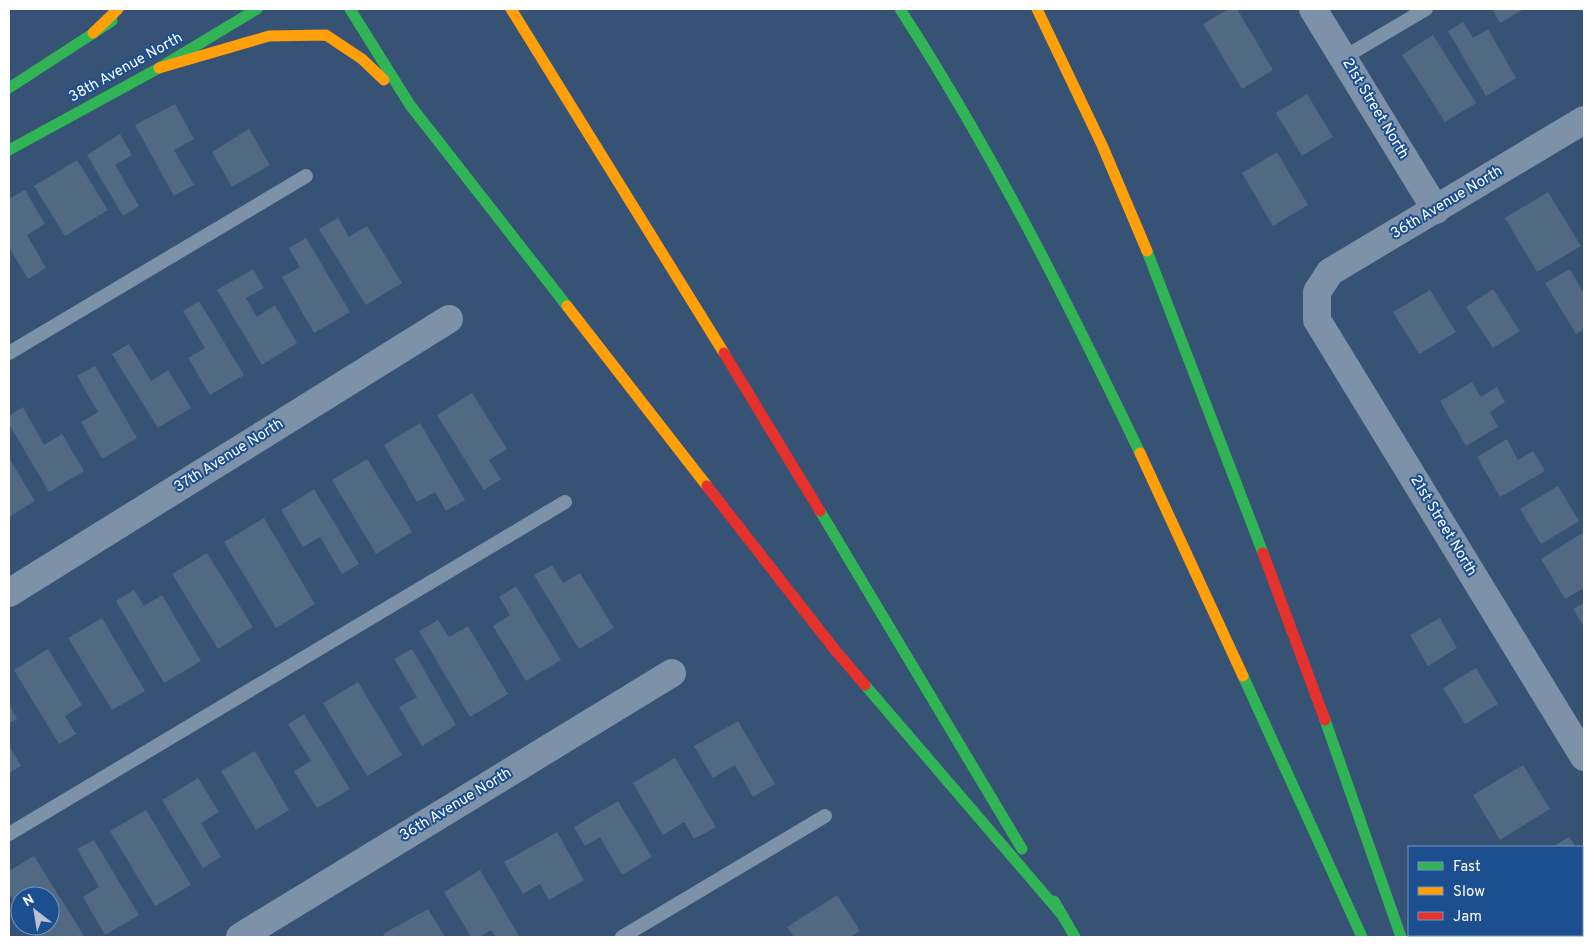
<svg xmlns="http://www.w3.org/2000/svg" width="1593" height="946" font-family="Overpass,sans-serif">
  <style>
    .building { fill: #526984 }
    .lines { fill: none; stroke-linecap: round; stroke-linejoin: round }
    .lane { stroke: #7d92a8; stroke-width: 14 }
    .street { stroke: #7d92a8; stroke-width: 28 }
    .fast { stroke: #30b455; stroke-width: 11 }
    .slow { stroke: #ff9f0a; stroke-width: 11 }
    .jam { stroke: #e5322d; stroke-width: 11 }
    .labels { text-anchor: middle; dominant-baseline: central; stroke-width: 4; stroke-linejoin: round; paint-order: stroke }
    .street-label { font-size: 15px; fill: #fff; stroke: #1b4f8f }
  </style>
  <rect width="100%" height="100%" fill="#365274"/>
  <g class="building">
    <path d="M1229 9H1237L1273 70 1242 89 1203 24Z"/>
    <path d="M1492 9H1524L1500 23Z"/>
    <path d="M1463 22 1473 38 1488 29 1516 78 1486 96 1448 31Z"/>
    <path d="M1433 35 1476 103 1445 122 1402 55Z"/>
    <path d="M1307 94 1333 137 1302 156 1276 113Z"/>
    <path d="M175 104 194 139 174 150 194 185 174 196 135 125Z"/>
    <path d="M249 129 270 165 232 187 212 152Z"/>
    <path d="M120 134 132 155 115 165 139 206 123 216 87 155Z"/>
    <path d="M1277 152 1308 205 1273 226 1242 173Z"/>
    <path d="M77 160 108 210 65 236 34 186Z"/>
    <path d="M25 190 45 224 27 235 46 268 28 279 9 247V199Z"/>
    <path d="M1548 192 1581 246 1537 272 1505 218Z"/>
    <path d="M338 218 349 237 367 226 402 283 366 305 319 229Z"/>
    <path d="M306 238 350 312 314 333 282 277 300 267 289 248Z"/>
    <path d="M253 269 264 288 246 298 257 317 275 305 297 343 262 365 217 290Z"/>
    <path d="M1570 269 1584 294V329L1576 334 1545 283Z"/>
    <path d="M1493 289 1520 331 1493 348 1466 307Z"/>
    <path d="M1430 290 1456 332 1419 354 1393 312Z"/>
    <path d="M199 301 244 375 210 395 188 358 205 348 183 311Z"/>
    <path d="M129 344 151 381 168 370 191 408 158 428 112 354Z"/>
    <path d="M95 366 137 438 102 459 81 422 98 412 77 376Z"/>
    <path d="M1472 382 1481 397 1497 387 1505 402 1490 412 1498 427 1466 446 1440 401Z"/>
    <path d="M472 393 507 449 489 460 501 479 484 490 437 415Z"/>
    <path d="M23 407 44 445 62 434 84 471 49 492 9 424V416Z"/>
    <path d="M420 423 465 500 446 511 435 492 417 502 384 445Z"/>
    <path d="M1507 439 1518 460 1533 451 1545 471 1500 497 1477 457Z"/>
    <path d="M9 458 35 501 9 517Z"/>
    <path d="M367 459 412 532 376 554 332 480Z"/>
    <path d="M1558 486 1579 521 1541 544 1520 509Z"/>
    <path d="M314 489 359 564 342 574 320 537 303 547 281 510Z"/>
    <path d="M264 518 315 604 276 628 224 542Z"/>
    <path d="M1584 532V588L1565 599 1541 559Z"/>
    <path d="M207 553 253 627 218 649 172 574Z"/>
    <path d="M552 565 563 583 580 573 614 628 579 649 534 575Z"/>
    <path d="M516 586 561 660 526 681 493 626 510 615 499 597Z"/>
    <path d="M134 590 144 606 162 595 201 661 164 683 116 601Z"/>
    <path d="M1584 603V627L1573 609Z"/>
    <path d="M102 618 145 691 112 710 68 638Z"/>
    <path d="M1440 618 1457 648 1428 666 1410 635Z"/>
    <path d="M438 620 449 637 468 626 508 694 470 717 419 631Z"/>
    <path d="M48 649 82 705 65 716 76 734 59 744 14 670Z"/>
    <path d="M412 649 456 725 422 746 399 707 417 697 394 659Z"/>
    <path d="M1476 668 1498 704 1465 724 1443 688Z"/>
    <path d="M358 682 402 755 367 776 323 703Z"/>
    <path d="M9 704 17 719 9 723Z"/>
    <path d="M304 714 350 789 317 808 294 771 311 761 288 724Z"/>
    <path d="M738 721 775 784 753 797 735 765 713 778 694 746Z"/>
    <path d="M9 745 21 766 9 773Z"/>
    <path d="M255 751 289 810 256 830 221 771Z"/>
    <path d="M675 758 716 827 694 839 684 822 663 835 633 783Z"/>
    <path d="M1523 765 1550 809 1500 840 1473 795Z"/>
    <path d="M198 778 219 812 201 823 221 857 203 868 162 800Z"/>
    <path d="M618 801 652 857 622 875 600 837 585 846 574 827Z"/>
    <path d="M146 810 191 885 155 906 110 831Z"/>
    <path d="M557 832 584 880 549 900 540 884 523 894 504 862Z"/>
    <path d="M1569 837 1576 847H1552Z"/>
    <path d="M94 840 139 915 105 935 83 897 99 887 77 849Z"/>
    <path d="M34 856 84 936 36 937 29 926H50V896H20V911L9 893V871Z"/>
    <path d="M1582 857 1584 861V876L1582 878Z"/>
    <path d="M480 870 519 936 516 937H496L491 930 480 937H471L444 892Z"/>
    <path d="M1584 894V937H1575L1573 935H1582V895Z"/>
    <path d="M837 895 860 931 850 937H794L787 927Z"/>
    <path d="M428 909 445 937H385L383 934Z"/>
  </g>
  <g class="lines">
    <g class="lane">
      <path d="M1343 58 1426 9"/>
      <path d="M9 353 306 176"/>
      <path d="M9 834 565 502"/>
      <path d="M622 937 825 816"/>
    </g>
    <g class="street">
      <path d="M1313 9 1436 210"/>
      <path d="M1584 120 1330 272 1317 292V320L1584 757"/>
      <path d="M9 593 449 319"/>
      <path d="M240 937 672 673"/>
    </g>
    <g class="fast">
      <path d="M350 9 410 105 567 306"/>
      <path d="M900 9C992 151 1067 301 1140 453"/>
      <path d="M9 88 112 21"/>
      <path d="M9 150 159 68 257 9"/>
      <path d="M1147 251 1263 553"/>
      <path d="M820 511 1022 849"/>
      <path d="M1243 676 1362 937"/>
      <path d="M865 685 1063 916"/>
      <path d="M1325 720 1401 937"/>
      <path d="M1054 901 1075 937"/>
    </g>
    <g class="slow">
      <path d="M511 9 724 353"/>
      <path d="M1037 9 1102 145 1147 251"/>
      <path d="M93 33 118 9"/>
      <path d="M159 68 269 36 326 35 362 59 384 80"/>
      <path d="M567 306 707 486"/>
      <path d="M1140 453 1243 676"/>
    </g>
    <g class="jam">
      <path d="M724 353 820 511"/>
      <path d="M707 486 835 650 865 685"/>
      <path d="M1263 553 1325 720"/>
    </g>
  </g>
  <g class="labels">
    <g class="street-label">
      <text transform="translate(126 68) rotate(-29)">38th Avenue North</text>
      <text transform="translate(1375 109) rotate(59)">21st Street North</text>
      <text transform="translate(1447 203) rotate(-31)">36th Avenue North</text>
      <text transform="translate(229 456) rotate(-32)">37th Avenue North</text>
      <text transform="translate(1443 526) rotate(59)">21st Street North</text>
      <text transform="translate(456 805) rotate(-31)">36th Avenue North</text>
    </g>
  </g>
  <rect width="1593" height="946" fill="none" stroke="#ffffff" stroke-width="20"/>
  <rect x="1408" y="846" width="175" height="90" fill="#1b4f8f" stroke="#7695bc"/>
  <rect x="1418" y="862" width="25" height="8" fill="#30b455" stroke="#7695bc"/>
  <text x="1453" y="871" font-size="15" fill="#ffffff">Fast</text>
  <rect x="1418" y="887" width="25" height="8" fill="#ff9f0a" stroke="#7695bc"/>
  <text x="1453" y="896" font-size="15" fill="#ffffff">Slow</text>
  <rect x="1418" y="912" width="25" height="8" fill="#e5322d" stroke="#7695bc"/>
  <text x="1453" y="921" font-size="15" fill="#ffffff">Jam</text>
  <g transform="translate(35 911) rotate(329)"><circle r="24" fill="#1b4f8f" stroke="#7695bc"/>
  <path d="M0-4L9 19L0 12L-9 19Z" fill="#b9c2ce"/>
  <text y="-8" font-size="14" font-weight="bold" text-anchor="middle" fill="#ffffff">N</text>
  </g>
</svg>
